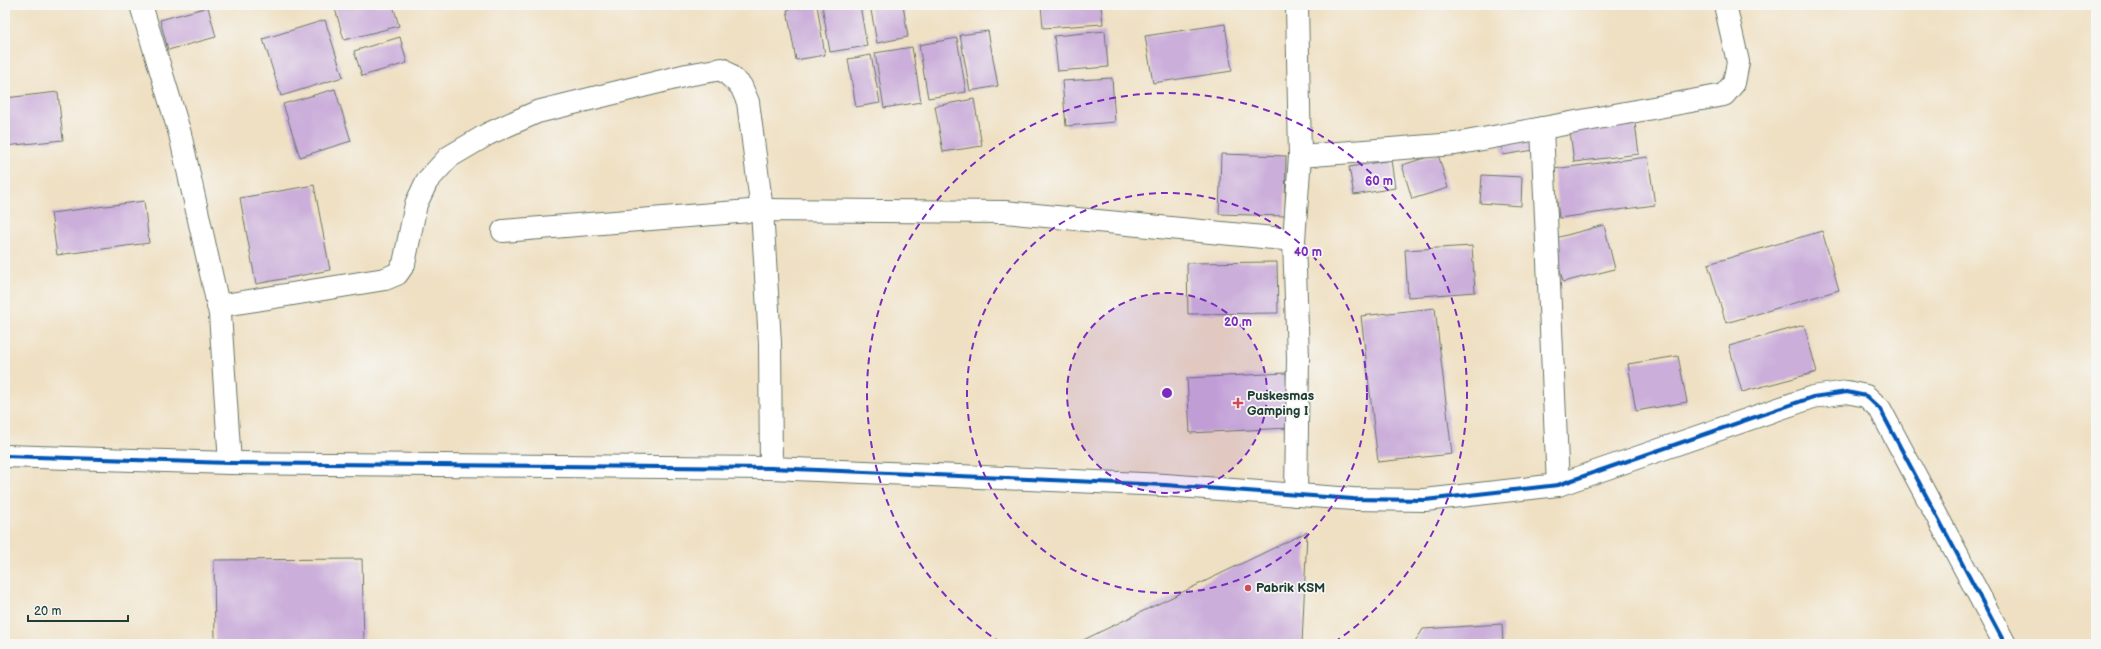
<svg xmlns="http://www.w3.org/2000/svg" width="2101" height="649" font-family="'Balsamiq Sans',sans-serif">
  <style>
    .building { fill: #cbaeda }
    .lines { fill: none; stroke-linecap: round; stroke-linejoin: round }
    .minor-casing { stroke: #687666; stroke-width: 24 }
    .minor { stroke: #fff; stroke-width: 22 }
    .cycleway-casing { stroke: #f6f6f2; stroke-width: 6 }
    .cycleway { stroke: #0057b8; stroke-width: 4 }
    .ring { fill: none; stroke: #7b2cbf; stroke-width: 2; stroke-dasharray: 7 5 }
    .poi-dot { fill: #d1495b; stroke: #f6f6f2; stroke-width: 1.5 }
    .labels { text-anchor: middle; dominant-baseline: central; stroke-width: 3.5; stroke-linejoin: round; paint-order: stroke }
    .poi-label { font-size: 13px; font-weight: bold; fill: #1f3d34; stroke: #f6f6f2; text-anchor: start }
    .centre { fill: #7b2cbf; stroke: #f6f6f2; stroke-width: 2 }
    .ring-label { font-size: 12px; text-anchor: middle; font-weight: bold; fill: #7b2cbf; stroke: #f6f6f2; stroke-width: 3.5; stroke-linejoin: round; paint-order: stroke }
  </style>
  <rect width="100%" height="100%" fill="#f6f6f2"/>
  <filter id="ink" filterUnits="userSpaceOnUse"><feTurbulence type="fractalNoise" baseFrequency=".025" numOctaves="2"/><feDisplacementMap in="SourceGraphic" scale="8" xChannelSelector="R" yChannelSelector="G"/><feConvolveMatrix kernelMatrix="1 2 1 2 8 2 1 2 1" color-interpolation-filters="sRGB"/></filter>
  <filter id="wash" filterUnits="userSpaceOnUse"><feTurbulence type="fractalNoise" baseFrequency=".012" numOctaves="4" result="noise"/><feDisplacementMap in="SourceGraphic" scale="16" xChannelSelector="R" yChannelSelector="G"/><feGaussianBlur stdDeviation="0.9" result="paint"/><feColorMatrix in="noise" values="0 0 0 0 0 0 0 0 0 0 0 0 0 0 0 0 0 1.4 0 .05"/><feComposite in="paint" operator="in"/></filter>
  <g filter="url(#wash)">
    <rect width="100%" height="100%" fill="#efe0c3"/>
    <g id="blocks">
      <g class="building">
        <path d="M334 5H393L399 26 344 40Z"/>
        <path d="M817 5 825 55 796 60 787 10Z"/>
        <path d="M822 5H860L867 46 830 52Z"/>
        <path d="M870 5H903L908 37 877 43Z"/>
        <path d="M1041 5H1101L1103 24 1043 28Z"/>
        <path d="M208 7 216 37 168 50 160 20Z"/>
        <path d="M325 20 343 77 281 96 263 39Z"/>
        <path d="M1225 24 1232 71 1153 83 1145 36Z"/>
        <path d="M988 31 998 86 970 91 960 35Z"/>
        <path d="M1105 31 1108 67 1058 71 1054 36Z"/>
        <path d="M400 37 407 63 362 76 354 51Z"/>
        <path d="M957 38 966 92 928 98 919 45Z"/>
        <path d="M912 47 921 102 884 108 875 53Z"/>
        <path d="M871 55 880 103 856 107 848 59Z"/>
        <path d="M1112 78 1115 122 1066 126 1062 81Z"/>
        <path d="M335 89 351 141 300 157 283 104Z"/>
        <path d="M58 92 63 140 5 146V98Z"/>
        <path d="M974 99 982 146 943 152 935 106Z"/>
        <path d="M1635 123 1639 154 1574 162 1570 131Z"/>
        <path d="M1532 133 1534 150 1503 155 1500 138Z"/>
        <path d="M1221 154 1286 156 1285 216 1219 214Z"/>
        <path d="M1438 154 1448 188 1412 199 1402 165Z"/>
        <path d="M1648 157 1655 205 1559 218 1553 169Z"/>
        <path d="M1391 160 1395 188 1354 195 1349 167Z"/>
        <path d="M1482 175 1522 177 1521 206 1480 203Z"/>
        <path d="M314 185 330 270 256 284 240 198Z"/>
        <path d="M144 201 149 243 57 255 51 213Z"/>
        <path d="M1604 225 1615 269 1563 282 1552 239Z"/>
        <path d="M1822 231 1839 290 1726 323 1708 264Z"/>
        <path d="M1472 246 1475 292 1408 297 1405 250Z"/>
        <path d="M1277 262 1278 313 1188 314 1187 263Z"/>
        <path d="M1435 308 1452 454 1378 462 1361 316Z"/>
        <path d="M1804 325 1817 372 1742 392 1729 346Z"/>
        <path d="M1678 356 1687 402 1636 411 1628 364Z"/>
        <path d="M1286 373 1289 428 1190 433 1187 378Z"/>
        <path d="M1307 532 1302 644H1075Z"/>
        <path d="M362 559 364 644H215L214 560Z"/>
        <path d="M1502 624 1503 644H1414L1423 629Z"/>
      </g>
    </g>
  </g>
  <g filter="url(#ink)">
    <use href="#blocks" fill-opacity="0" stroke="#687666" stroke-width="1"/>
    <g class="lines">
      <g class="minor-casing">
        <g id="minor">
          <path d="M141 5 180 134 220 314 230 463"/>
          <path d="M1297 5 1300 156"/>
          <path d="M1542 128 1558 485"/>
          <path d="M503 231 762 210 1005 212 1294 240"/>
          <path d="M218 306 385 279 397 274 404 264 416 204 427 181 449 157 488 134 537 112 687 75 722 69 741 86 748 102 762 210 770 343 771 468"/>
          <path d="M5 456 230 463 771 468 1165 485 1353 499 1425 500 1558 485 1813 397 1847 392 1866 396 1880 409 2005 644"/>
          <path d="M1296 495 1298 358 1294 240 1300 156 1455 144 1724 95 1734 83 1738 62 1726 9 1728 5"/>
        </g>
      </g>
      <use href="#minor" class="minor"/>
      <g class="cycleway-casing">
        <path id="cycleway" d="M5 456 230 463 771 468 1165 485 1353 499 1425 500 1558 485 1813 397 1847 392 1866 396 1880 409 2005 644"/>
      </g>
      <use href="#cycleway" class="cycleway"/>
    </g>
  </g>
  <circle cx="1167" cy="393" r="100" fill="#7b2cbf" fill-opacity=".12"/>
  <g class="ring">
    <circle cx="1167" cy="393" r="100"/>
    <circle cx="1167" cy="393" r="200"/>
    <path d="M1001 643A300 300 0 1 1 1333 643"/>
  </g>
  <g class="poi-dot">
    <path d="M1236 397h4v4h4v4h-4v4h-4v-4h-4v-4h4z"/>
    <circle cx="1248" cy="588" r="4"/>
  </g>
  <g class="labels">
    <g class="poi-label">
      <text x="1247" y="396">Puskesmas<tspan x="1247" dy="15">Gamping I</tspan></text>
      <text x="1256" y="588">Pabrik KSM</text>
    </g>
  </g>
  <circle cx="1167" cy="393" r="6" class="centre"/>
  <g class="ring-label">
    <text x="1379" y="185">60 m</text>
    <text x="1308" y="256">40 m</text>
    <text x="1238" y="326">20 m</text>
  </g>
  <rect width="2101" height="649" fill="none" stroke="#f6f6f2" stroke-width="20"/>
  <path d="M28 615v6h100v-6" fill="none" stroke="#1f3d34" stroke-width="2"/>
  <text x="34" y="615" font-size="12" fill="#1f3d34" stroke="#f6f6f2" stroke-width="3" paint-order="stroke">20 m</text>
</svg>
